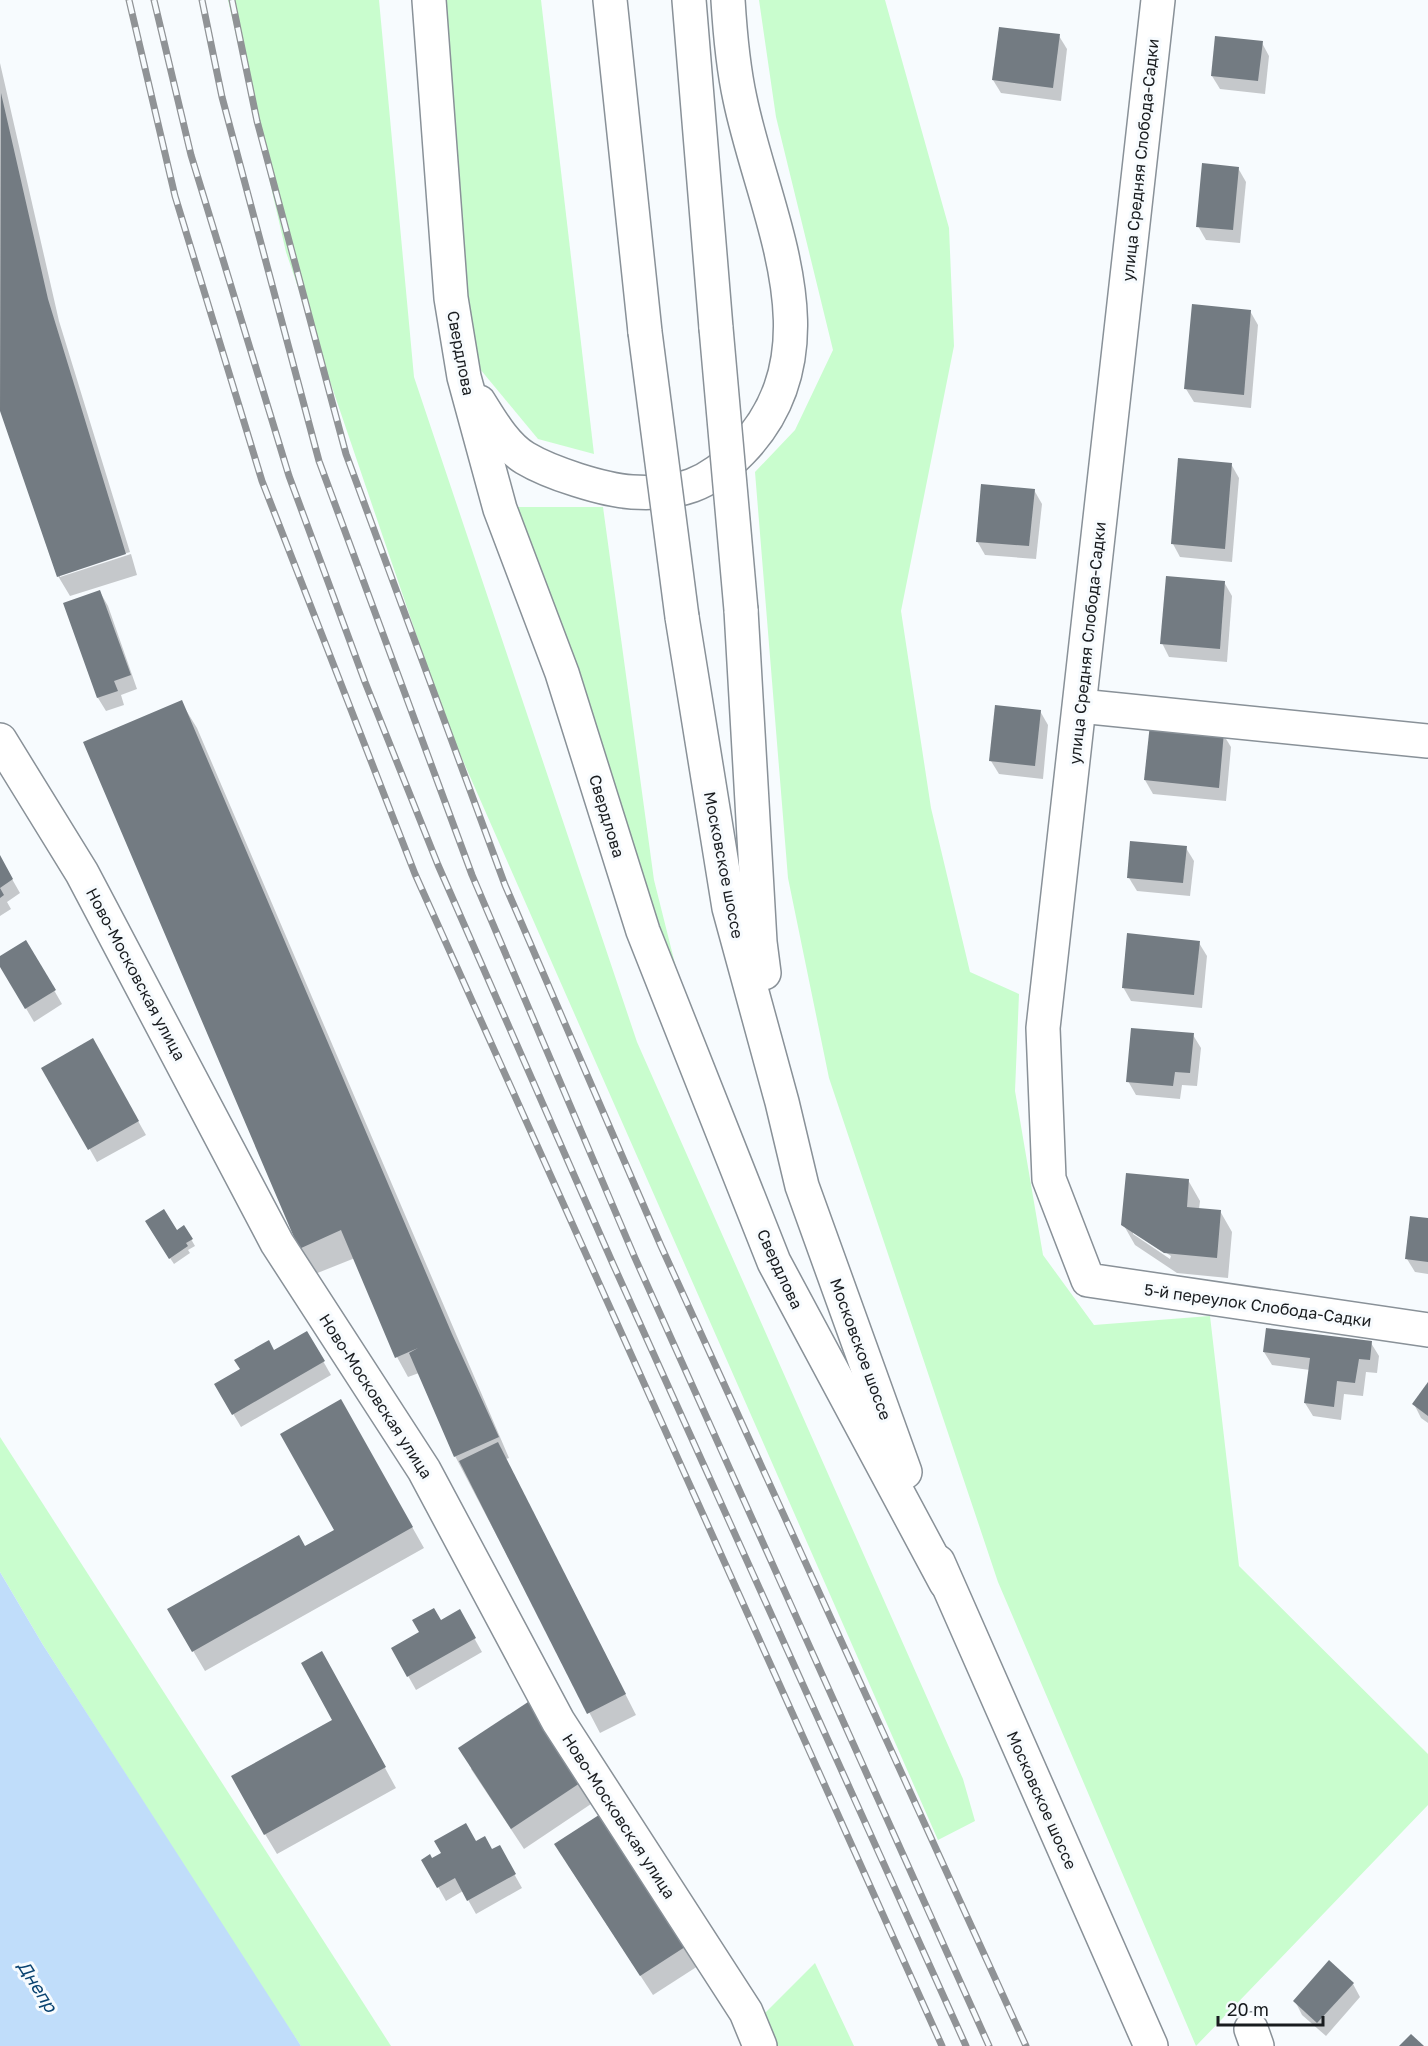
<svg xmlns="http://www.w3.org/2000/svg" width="1428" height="2046" font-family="'Golos Text',sans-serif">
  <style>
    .green { fill: #c9fdce }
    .water { fill: #c0ddfa }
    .shadow { fill: #0003; fill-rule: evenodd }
    .building { fill: #737b82 }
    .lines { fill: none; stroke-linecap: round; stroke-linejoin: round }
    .minor-casing { stroke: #899198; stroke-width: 36 }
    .major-casing { stroke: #899198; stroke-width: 36 }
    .minor { stroke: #fff; stroke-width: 33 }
    .major { stroke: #fff; stroke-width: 33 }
    .rail-casing { stroke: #909396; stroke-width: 7 }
    .rail { stroke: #f7fbfe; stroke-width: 4.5; stroke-dasharray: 14; stroke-linecap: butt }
    .major-bridge-casing { stroke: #899198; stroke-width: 36; stroke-linecap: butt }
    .major-bridge { stroke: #fff; stroke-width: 33 }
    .labels { text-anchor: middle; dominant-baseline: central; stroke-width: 6; stroke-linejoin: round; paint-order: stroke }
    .street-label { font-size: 16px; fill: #191c1f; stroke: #f7fbfe }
    .water-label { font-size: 18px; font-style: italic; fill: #0b4471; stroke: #f7fbfe }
  </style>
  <rect width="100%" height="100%" fill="#f7fbfe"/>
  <g class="green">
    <path d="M228 0H379L414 377 637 1042 963 1779 975 1821 938 1840 446 722 286 252Z"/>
    <path d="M437 0H541L594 454 538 439 480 369 458 247Z"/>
    <path d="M759 0H885L949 228 954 346 901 611 931 808 970 972 1019 994 1015 1091 1043 1255 1094 1325 1210 1316 1239 1566 1428 1754V1805L1196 2046 998 1582 829 1078 788 878 755 472 795 430 833 350 776 117Z"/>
    <path d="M512 507H603L654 880 727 1171Z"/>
    <path d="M0 1437 391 2046H301L268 1997 43 1645 0 1572Z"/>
    <path d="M815 1963 854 2046H773L760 2018Z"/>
  </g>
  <path class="water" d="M0 1572 43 1645 301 2046H0Z"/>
  <g class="shadow">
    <path d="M1059 36 1067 49 1061 101 1001 93 993 80Z"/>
    <path d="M1262 43 1269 56 1265 94 1220 89 1212 76Z"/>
    <path d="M0 63 59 321 130 552 60 574V577L131 554 137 575 70 596 58 576 0 406Z"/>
    <path d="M1238 168 1246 182 1240 243 1206 240 1198 226Z"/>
    <path d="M1250 311 1258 325 1251 408 1194 402 1186 389Z"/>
    <path d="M1231 464 1239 478 1232 562 1180 557 1173 544Z"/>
    <path d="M1034 490 1042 504 1036 559 985 555 977 541Z"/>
    <path d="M1224 582 1232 596 1227 662 1169 657 1162 643Z"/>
    <path d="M100 592 108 606 137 689 121 695 124 705 106 711 98 698Z"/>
    <path d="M181 702 197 728 509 1458 506 1459 636 1715 600 1733 455 1456 419 1373 408 1377 397 1357 355 1258 315 1274 300 1248Z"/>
    <path d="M1040 711 1048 725 1043 779 999 774 991 761Z"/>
    <path d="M1151 726 1223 734 1231 747 1226 801 1153 794 1145 780Z"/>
    <path d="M1186 848 1194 861 1190 896 1137 891 1129 878Z"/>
    <path d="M0 858 20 893 7 902 11 909 0 916Z"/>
    <path d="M26 942 62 1004 34 1022 0 964V957Z"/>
    <path d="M1199 943 1207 956 1202 1008 1131 1001 1123 987Z"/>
    <path d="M1193 1035 1201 1048 1197 1086 1182 1085 1180 1099 1136 1095 1128 1081Z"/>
    <path d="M92 1040 146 1135 97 1162 44 1068Z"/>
    <path d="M1188 1180 1200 1201 1199 1209 1220 1211 1232 1232 1228 1278 1177 1273 1135 1245 1123 1224ZM1133 1231 1171 1256 1170 1259 1133 1234Z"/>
    <path d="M1428 1220V1274L1415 1272 1407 1259Z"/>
    <path d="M184 1227 195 1246 188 1250 190 1253 174 1264 150 1228 177 1232Z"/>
    <path d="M307 1333 331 1375 241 1427 216 1385Z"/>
    <path d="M1371 1343 1379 1356 1377 1373 1366 1372 1363 1396 1344 1394 1341 1420 1313 1416 1305 1403 1310 1370 1272 1365 1264 1352Z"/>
    <path d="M1428 1385V1423L1421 1418 1414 1404Z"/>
    <path d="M341 1401 424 1548 205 1671 169 1610 305 1548 336 1531Z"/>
    <path d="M459 1611 482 1652 416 1690 393 1649Z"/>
    <path d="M333 1673 396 1788 277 1854 265 1834 334 1720Z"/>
    <path d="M527 1704 591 1804 524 1849 471 1769Z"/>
    <path d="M602 1815 698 1966 653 1995 568 1865Z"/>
    <path d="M476 1843 492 1851 499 1847 522 1888 476 1914 463 1891 446 1901 423 1860H431Z"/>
    <path d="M1353 1984 1360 1997 1326 2036 1302 2015 1295 2001Z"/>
  </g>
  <g class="building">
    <path d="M999 27 1060 34 1053 88 992 80Z"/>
    <path d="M1215 36 1263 41 1258 81 1211 76Z"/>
    <path d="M1 93 48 299 126 554 57 577 0 411Z"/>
    <path d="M1202 163 1239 167 1233 230 1196 227Z"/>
    <path d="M1192 304 1251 310 1244 395 1184 389Z"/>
    <path d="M1178 458 1232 463 1225 549 1171 544Z"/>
    <path d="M981 484 1035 489 1029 546 976 542Z"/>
    <path d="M1166 576 1225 581 1220 649 1160 644Z"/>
    <path d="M100 590 131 675 114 681 118 691 97 698 63 603Z"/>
    <path d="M182 700 452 1334 499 1437 454 1457 409 1353 418 1348 395 1358 341 1230 299 1249 83 742Z"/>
    <path d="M995 705 1041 710 1035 766 989 761Z"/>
    <path d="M1150 724 1224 732 1219 788 1144 780Z"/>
    <path d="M1130 841 1187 846 1183 883 1127 878Z"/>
    <path d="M0 855 13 879 0 888 4 895 0 898Z"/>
    <path d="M1127 933 1200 941 1194 995 1122 988Z"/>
    <path d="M26 940 56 990 25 1009 0 967V956Z"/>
    <path d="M1131 1028 1194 1033 1190 1073 1175 1072 1173 1086 1126 1082Z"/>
    <path d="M93 1038 139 1121 88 1150 41 1068Z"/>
    <path d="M1126 1173 1189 1179 1187 1207 1221 1210 1217 1258 1164 1253 1121 1225Z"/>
    <path d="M164 1209 177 1230 184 1225 193 1239 186 1243 188 1246 169 1259 145 1221Z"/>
    <path d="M1410 1216 1428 1218V1262L1405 1259Z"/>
    <path d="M1266 1328 1372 1341 1370 1360 1359 1359 1355 1383 1337 1381 1334 1407 1304 1403 1310 1358 1263 1352Z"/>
    <path d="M307 1331 325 1361 232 1415 214 1384 240 1369 234 1360 269 1340 274 1350Z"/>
    <path d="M1428 1382V1416L1412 1404Z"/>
    <path d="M341 1399 413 1527 192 1652 167 1609 299 1535 305 1546 334 1530 280 1434Z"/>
    <path d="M498 1442 626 1694 587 1714 459 1461Z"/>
    <path d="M434 1608 441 1620 460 1609 476 1638 407 1677 391 1648 419 1632 412 1620Z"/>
    <path d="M322 1651 386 1767 264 1835 231 1776 332 1720 301 1663Z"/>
    <path d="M528 1702 580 1783 511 1829 458 1748Z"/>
    <path d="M602 1813 688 1945 640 1976 554 1844Z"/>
    <path d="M466 1823 476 1841 485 1836 492 1849 500 1845 516 1874 467 1901 455 1878 437 1888 421 1860 430 1854 432 1858 441 1853 434 1841Z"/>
    <path d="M1329 1960 1354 1983 1317 2023 1293 2001Z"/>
    <path d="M1411 2034 1424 2046H1399Z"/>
  </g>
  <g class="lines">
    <g class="minor-casing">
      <g id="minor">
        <path d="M1158 0 1043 1028 1049 1179 1088 1280 1428 1330"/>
        <path d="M1080 706 1428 741"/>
        <path d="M0 740 82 873 277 1243 424 1470 558 1721 746 2012 760 2046"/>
        <path d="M1251 2029 1257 2046"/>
      </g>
    </g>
    <g class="major-casing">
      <g id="major">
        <path d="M429 0 451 298 464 377 500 509 562 673 643 931 774 1262 946 1583"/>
        <path d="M610 0 645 332"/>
        <path d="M689 0 716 328"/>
        <path d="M479 402C491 421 505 446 525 458 550 473 603 490 632 492 680 495 708 485 741 451 840 349 764 215 740 99 733 67 730 33 728 0"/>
        <path d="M741 610 760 942 764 973"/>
        <path d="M682 617 729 908 782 1102 802 1186 905 1472"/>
        <path d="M938 1562 1151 2046"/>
      </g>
    </g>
    <use href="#minor" class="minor"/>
    <use href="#major" class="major"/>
    <g class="rail-casing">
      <g id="rail">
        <path d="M129 0 175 196 262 481 415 874 942 2046"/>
        <path d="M154 0 191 155 289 476 365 682 438 865 613 1264 966 2046"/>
        <path d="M202 0 222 97 319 461 472 875 635 1258 989 2046"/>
        <path d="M232 0 257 121 346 454 505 885 661 1246 1026 2046"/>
      </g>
    </g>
    <use href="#rail" class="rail"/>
    <g class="major-bridge-casing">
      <g id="major-bridge">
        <path d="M716 328 741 610"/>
        <path d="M645 332 682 617"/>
      </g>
    </g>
    <use href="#major-bridge" class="major-bridge"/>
  </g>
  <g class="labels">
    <g class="street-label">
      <text transform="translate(1140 160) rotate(-84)">улица Средняя Слобода-Садки</text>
      <text transform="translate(461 353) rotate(79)">Свердлова</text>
      <text transform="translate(1087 643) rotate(-84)">улица Средняя Слобода-Садки</text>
      <text transform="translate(607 816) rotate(73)">Свердлова</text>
      <text transform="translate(724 865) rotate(79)">Московское шоссе</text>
      <text transform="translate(136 974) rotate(62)">Ново-Московская улица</text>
      <text transform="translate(780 1269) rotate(65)">Свердлова</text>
      <text transform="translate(1258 1305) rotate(8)">5-й переулок Слобода-Садки</text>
      <text transform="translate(861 1349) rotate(70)">Московское шоссе</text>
      <text transform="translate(376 1396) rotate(57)">Ново-Московская улица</text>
      <text transform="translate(1042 1800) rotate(66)">Московское шоссе</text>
      <text transform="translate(619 1816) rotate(57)">Ново-Московская улица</text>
    </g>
    <g class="water-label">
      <text transform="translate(38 1986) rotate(58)">Днепр</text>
    </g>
  </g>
  <path d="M1218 2016v9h105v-9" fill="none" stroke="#191c1f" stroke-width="3"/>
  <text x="1227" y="2016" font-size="18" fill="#191c1f" stroke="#f7fbfe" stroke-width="4.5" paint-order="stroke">20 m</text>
</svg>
